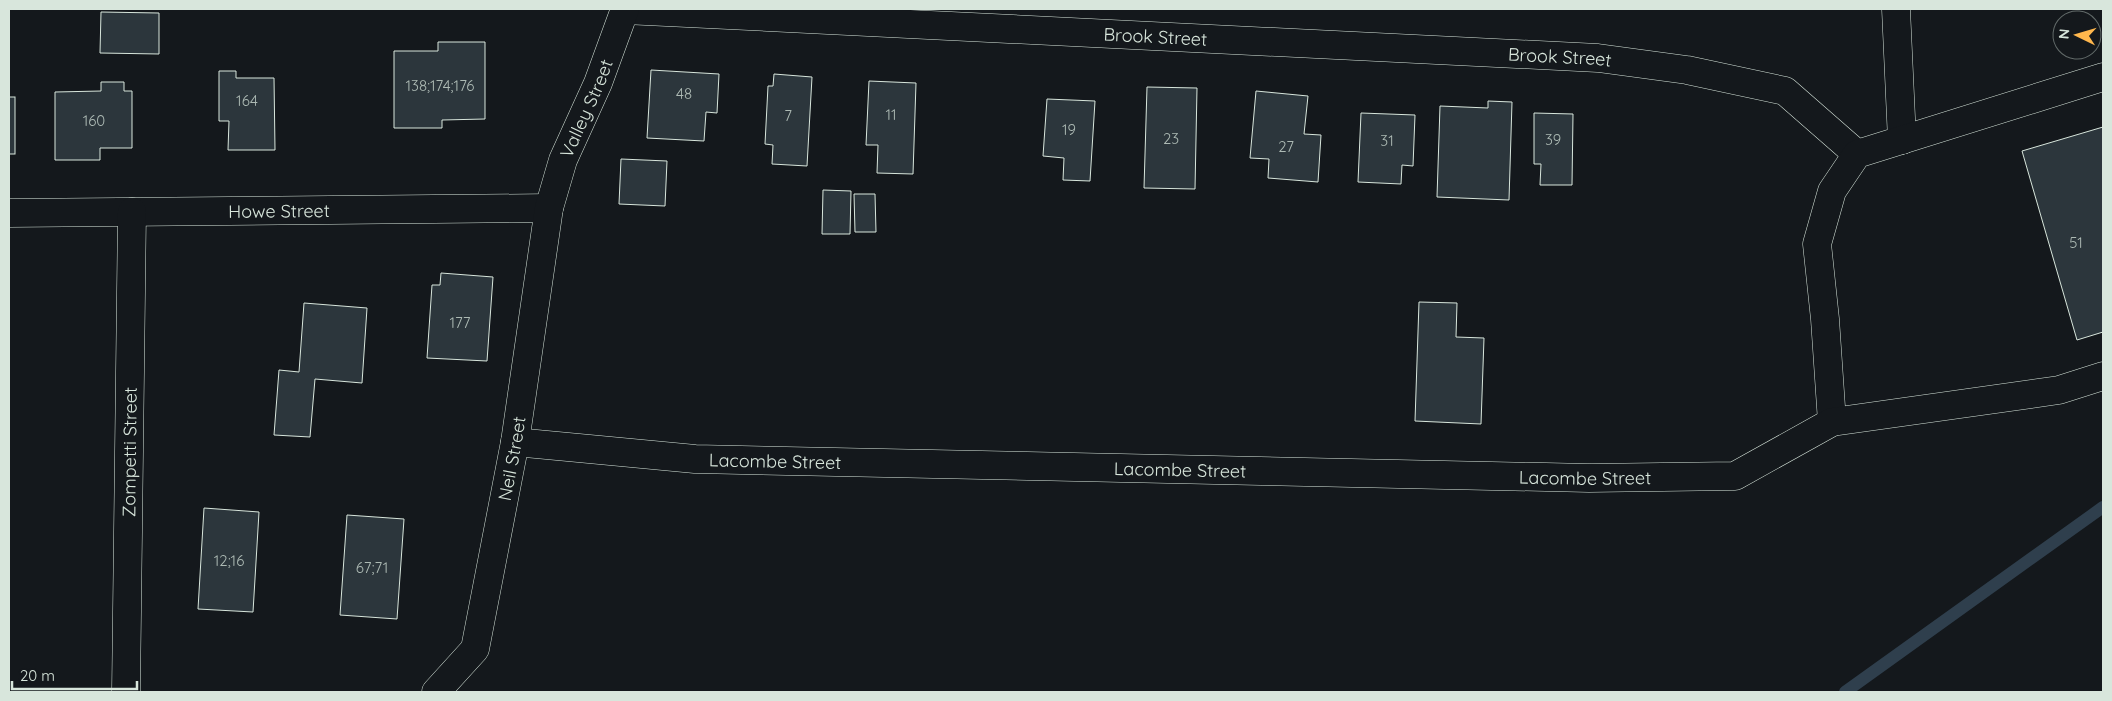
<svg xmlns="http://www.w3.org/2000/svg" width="2112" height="701" font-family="Quicksand,sans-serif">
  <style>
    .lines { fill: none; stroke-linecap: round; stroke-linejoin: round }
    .stream { stroke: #2f3f4d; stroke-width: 12 }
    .building { fill: #2c363c; stroke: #d8e6dc }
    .minor-casing { stroke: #d8e6dc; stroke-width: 29 }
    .minor { stroke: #14181c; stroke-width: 28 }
    .labels { text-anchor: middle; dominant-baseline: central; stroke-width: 4; stroke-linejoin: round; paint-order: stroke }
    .number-label { font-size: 15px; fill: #adbab4 }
    .street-label { font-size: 18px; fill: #d8e6dc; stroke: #14181c }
  </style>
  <rect width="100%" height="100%" fill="#14181c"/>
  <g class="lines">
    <path class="stream" d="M1845 692 2103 507"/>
  </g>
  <g class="building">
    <path d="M101 12 159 13V54L100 53Z"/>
    <path d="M438 42H485V119L442 120V128H394V51H438Z"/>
    <path d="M651 70 719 74 717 113 706 112 704 141 647 138Z"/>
    <path d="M219 71H236V78H274L275 150H228L229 121H219Z"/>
    <path d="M774 74 812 77 807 166 772 164 773 145 765 144 768 86H773Z"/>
    <path d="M869 81 916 83 913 174 877 173 878 145H866Z"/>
    <path d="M101 82H124V91H132V148H100V160H55V92L101 91Z"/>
    <path d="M1147 87 1197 88 1195 189 1144 188Z"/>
    <path d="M1256 91 1308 96 1304 134 1321 135 1318 182 1268 178 1269 159 1250 158Z"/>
    <rect x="9" y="97" width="6" height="57"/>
    <path d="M1047 99 1095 101 1090 181 1063 180 1064 158 1043 156Z"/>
    <path d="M1488 101 1512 102 1509 200 1437 197 1440 106 1488 108Z"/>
    <path d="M1361 113 1415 115 1413 166 1402 165 1401 184 1358 182Z"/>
    <path d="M1534 113 1573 114 1572 185H1540L1541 164H1534Z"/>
    <path d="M2103 127V332L2077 340 2022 151Z"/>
    <path d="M621 159 667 161 665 206 619 204Z"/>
    <path d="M823 190 851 191 850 234H822Z"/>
    <path d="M854 194H875L876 232H855Z"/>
    <path d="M441 273 493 277 487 361 427 358 432 285H440Z"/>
    <path d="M1419 302 1457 303 1456 337 1484 338 1481 424 1415 421Z"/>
    <path d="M304 303 367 308 362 383 315 379 310 437 274 435 279 370 299 372Z"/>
    <path d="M204 508 259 512 253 612 198 609Z"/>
    <path d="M347 515 404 519 397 619 340 615Z"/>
  </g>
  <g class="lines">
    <g class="minor-casing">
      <g id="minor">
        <path d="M1896 9 1902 140"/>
        <path id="s1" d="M625 10 1598 58 1687 70 1785 91 1857 154"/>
        <path id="s2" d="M9 213 549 208"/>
        <path d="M1832 422 1825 319 1817 244 1832 191 1857 154 2103 77"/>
        <path id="s3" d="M515 442 695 459 1589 478 1735 476 1832 422 2059 390 2103 376"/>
        <path id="s4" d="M126 692 132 212"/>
        <path id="s5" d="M436 692 475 649 515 442 549 208 563 160 598 83 625 9"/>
      </g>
    </g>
    <use href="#minor" class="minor"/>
  </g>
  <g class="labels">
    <g class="number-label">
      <text x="440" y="85">138;174;176</text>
      <text x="684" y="93">48</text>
      <text x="247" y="100">164</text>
      <text x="891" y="114">11</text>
      <text x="788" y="115">7</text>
      <text x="94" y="120">160</text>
      <text x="1069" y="129">19</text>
      <text x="1171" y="138">23</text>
      <text x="1553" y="139">39</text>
      <text x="1387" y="140">31</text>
      <text x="1286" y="146">27</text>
      <text x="2076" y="242">51</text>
      <text x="460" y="322">177</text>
      <text x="229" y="560">12;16</text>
      <text x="372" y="567">67;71</text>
    </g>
    <g class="street-label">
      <text stroke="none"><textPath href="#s1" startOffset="531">Brook Street</textPath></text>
      <text stroke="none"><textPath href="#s1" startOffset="936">Brook Street</textPath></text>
      <text stroke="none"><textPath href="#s5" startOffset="612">Valley Street</textPath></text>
      <text stroke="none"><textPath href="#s2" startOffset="270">Howe Street</textPath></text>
      <text stroke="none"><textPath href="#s4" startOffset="240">Zompetti Street</textPath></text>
      <text stroke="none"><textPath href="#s5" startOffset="252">Neil Street</textPath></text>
      <text stroke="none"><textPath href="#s3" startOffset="261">Lacombe Street</textPath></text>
      <text stroke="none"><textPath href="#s3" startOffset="666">Lacombe Street</textPath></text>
      <text stroke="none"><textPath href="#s3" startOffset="1071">Lacombe Street</textPath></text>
    </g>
  </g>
  <rect width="2112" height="701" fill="none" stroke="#d8e6dc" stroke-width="20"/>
  <g transform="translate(2077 35) rotate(275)"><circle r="24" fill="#14181c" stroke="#626a69"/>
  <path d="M0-4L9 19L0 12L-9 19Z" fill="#ffb74d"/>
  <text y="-8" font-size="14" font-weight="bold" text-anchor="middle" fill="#d8e6dc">N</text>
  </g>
  <path d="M12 681v8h125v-8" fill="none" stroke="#d8e6dc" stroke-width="2.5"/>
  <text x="20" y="681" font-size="15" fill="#d8e6dc" stroke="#14181c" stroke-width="4" paint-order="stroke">20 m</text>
</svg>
